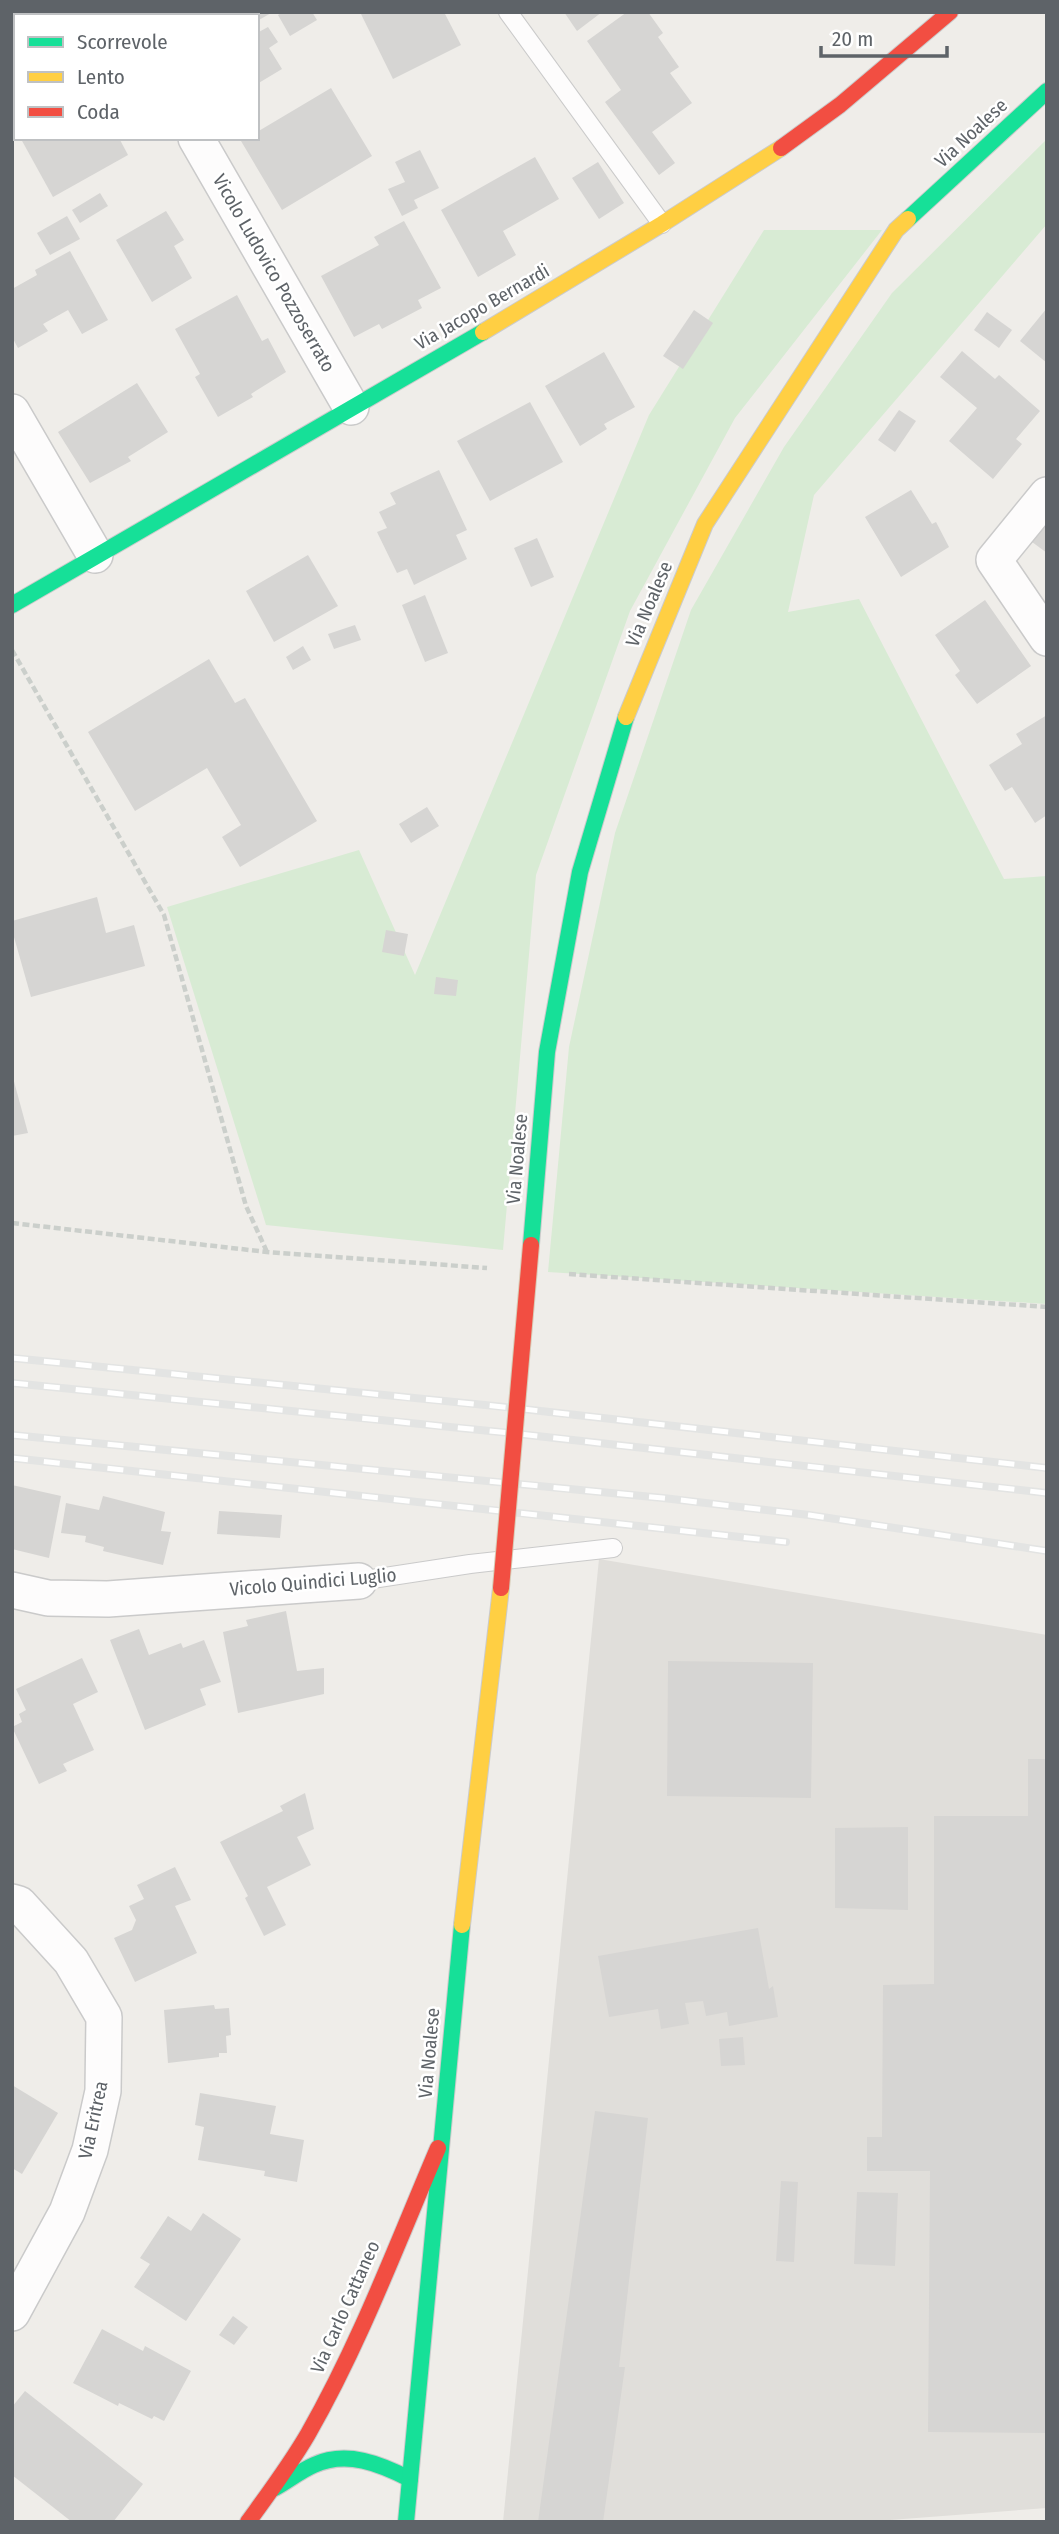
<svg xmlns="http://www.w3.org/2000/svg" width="1059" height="2534" font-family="'Fira Sans Condensed',sans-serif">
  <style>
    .industrial { fill: #e0deda }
    .green { fill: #d8ebd4 }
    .building { fill: #d6d5d3 }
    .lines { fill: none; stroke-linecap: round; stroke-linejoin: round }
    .lane-casing { stroke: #cacaca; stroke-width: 20 }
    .street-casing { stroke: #cacaca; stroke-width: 38 }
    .fast-casing { stroke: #cbcbcb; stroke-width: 18 }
    .slow-casing { stroke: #cbcbcb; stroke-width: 18 }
    .jam-casing { stroke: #cbcbcb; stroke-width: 18 }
    .path { stroke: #cbcfcb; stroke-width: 4.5; stroke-dasharray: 7 3.5; stroke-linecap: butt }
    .lane { stroke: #fdfcfc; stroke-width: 18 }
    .street { stroke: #fdfcfc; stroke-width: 35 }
    .fast { stroke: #16e098; stroke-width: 16 }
    .slow { stroke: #ffcf43; stroke-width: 16 }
    .jam { stroke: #f24e42; stroke-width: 16 }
    .rail-casing { stroke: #e3e4e3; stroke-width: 8 }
    .rail { stroke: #fff; stroke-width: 5; stroke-dasharray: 16; stroke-linecap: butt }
    .jam-bridge-casing { stroke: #d7cbb6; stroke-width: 18; stroke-linecap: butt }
    .jam-bridge { stroke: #f24e42; stroke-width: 16 }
    .labels { text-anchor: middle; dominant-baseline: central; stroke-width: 5; stroke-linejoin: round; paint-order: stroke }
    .street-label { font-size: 19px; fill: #5e6368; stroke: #fff }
  </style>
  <rect width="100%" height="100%" fill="#efede9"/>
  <path class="industrial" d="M599 1559 1047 1635V2508L864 2522H503Z"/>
  <g class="green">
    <path d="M1047 139V224L814 495 788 612 859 599 1004 879 1047 876V1304L548 1272 569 1047 615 833 691 610 784 447 892 293Z"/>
    <path d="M764 230H882L735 418 630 611 536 875 503 1250 266 1225 167 907 359 850 415 975 649 415Z"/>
  </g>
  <g class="building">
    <path d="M12 12H53L55 16H16V34L12 28Z"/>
    <path d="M173 12H273L257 21V16H174Z"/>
    <path d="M283 12H312L317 20 290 36 278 15Z"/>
    <path d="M360 12H444L461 45 393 79Z"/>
    <path d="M564 12H602L577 31Z"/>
    <path d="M627 12H648L663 33 658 37 679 67 670 73 692 103 652 132 675 163 659 175 605 102 621 90 587 41Z"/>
    <path d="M268 27 278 42 269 48 282 69 257 84V33Z"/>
    <path d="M331 88 372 156 282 210 241 141 246 138H257V132Z"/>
    <path d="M23 138H119L128 155 53 197 21 139Z"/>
    <path d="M420 150 439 188 414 200 418 208 402 216 388 189 405 182 395 162Z"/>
    <path d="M535 157 559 199 503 231 516 255 478 277 441 210Z"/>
    <path d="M598 162 624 203 599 219 572 178Z"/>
    <path d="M100 193 108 206 80 223 72 210Z"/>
    <path d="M166 211 184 240 174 246 192 278 152 302 116 240Z"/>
    <path d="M67 216 80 239 50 255 37 233Z"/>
    <path d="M404 221 441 288 418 300 422 308 382 329 379 324 354 337 321 276 379 245 374 237Z"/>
    <path d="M70 251 108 320 82 334 68 310 43 324 48 331 18 348 12 337V289L37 275 35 270Z"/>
    <path d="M237 295 262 341 268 338 286 372 251 394 253 397 218 417 195 377 200 374 175 329Z"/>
    <path d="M1047 308V363L1020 341Z"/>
    <path d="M694 310 713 323 683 369 663 356Z"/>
    <path d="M987 312 1012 330 999 348 974 330Z"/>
    <path d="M962 351 995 379 999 375 1040 411 1016 439 1022 444 993 479 949 441 977 408 940 377Z"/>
    <path d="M604 352 635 407 604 424 607 429 580 446 545 386Z"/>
    <path d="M137 383 168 432 128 457 131 461 90 483 58 432Z"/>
    <path d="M530 402 563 462 490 501 457 441Z"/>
    <path d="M899 410 916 421 895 452 878 440Z"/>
    <path d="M439 470 467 530 456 535 467 559 414 585 407 569 397 573 377 532 387 528 379 512 396 504 390 493Z"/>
    <path d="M911 490 932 524 936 522 949 547 901 577 865 517Z"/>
    <path d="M1047 516V553L1028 539Z"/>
    <path d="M537 538 554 577 531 587 514 548Z"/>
    <path d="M308 555 338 606 274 642 246 591Z"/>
    <path d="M425 595 448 653 425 662 402 605Z"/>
    <path d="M985 600 1031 666 977 704 955 675 960 671 935 635Z"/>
    <path d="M355 625 361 640 334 649 328 634Z"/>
    <path d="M303 646 311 660 293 670 286 657Z"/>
    <path d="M209 659 235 703 245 698 317 821 240 867 222 837 241 825 207 768 135 811 88 732Z"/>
    <path d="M1047 715V815L1035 823 1012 787 1005 791 989 765 1022 744 1016 734Z"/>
    <path d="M427 807 439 826 411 843 399 824Z"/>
    <path d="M97 897 106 933 134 925 145 966 31 997 12 930V921Z"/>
    <path d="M386 930 408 934 404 956 382 952Z"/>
    <path d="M436 977 458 980 456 996 434 994Z"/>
    <path d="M12 1074 28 1133 12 1136Z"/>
    <path d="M12 1485 61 1496 49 1558 12 1549Z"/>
    <path d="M103 1496 165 1512 161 1531 171 1532 163 1565 103 1551 104 1547 85 1542 86 1536 61 1533 66 1503 99 1510Z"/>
    <path d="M219 1511 282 1515 280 1538 217 1534Z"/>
    <path d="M286 1611 297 1671 324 1668V1694L238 1713 223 1632 248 1626 246 1620Z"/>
    <path d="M139 1629 149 1655 181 1643 183 1648 204 1640 221 1682 200 1689 206 1705 145 1730 110 1640Z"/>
    <path d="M82 1658 98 1692 73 1704 94 1750 63 1764 67 1771 39 1784 12 1727 22 1722 19 1714 26 1710 16 1689Z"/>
    <path d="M668 1661 813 1663 811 1798 667 1796Z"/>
    <path d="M1028 1759H1047V2433L928 2432 930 2171H867V2137H882L883 1985 934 1984V1816H1028Z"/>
    <path d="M305 1793 314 1829 297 1837 311 1865 267 1887 286 1925 264 1936 245 1898 248 1896 220 1842 283 1811 280 1806Z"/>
    <path d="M908 1827V1910L835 1908V1828Z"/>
    <path d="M175 1867 191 1900 175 1906 197 1953 135 1982 114 1938 132 1930 136 1920 129 1906 144 1899 137 1885Z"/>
    <path d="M758 1928 769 1989 773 1986 778 2017 729 2026 727 2012 706 2016 703 2001 685 2003 689 2024 661 2029 658 2009 609 2017 598 1956Z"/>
    <path d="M214 2005 215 2009 229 2008 231 2035 226 2036 227 2053H219V2057L168 2063 164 2010Z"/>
    <path d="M743 2037 745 2065 721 2066 719 2039Z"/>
    <path d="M12 2085 58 2113 22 2174 12 2168Z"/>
    <path d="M200 2093 276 2106 270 2134 304 2140 297 2182 264 2176 265 2171 198 2160 204 2127 195 2125Z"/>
    <path d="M595 2111 648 2118 619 2367H625L603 2522H538Z"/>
    <path d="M781 2181 798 2182 794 2262 776 2261Z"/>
    <path d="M857 2192 898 2193 895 2266 854 2264Z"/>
    <path d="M203 2213 241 2239 186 2321 134 2287 150 2264 140 2258 168 2216 191 2231Z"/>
    <path d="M233 2316 248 2327 234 2345 219 2335Z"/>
    <path d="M102 2329 143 2351 145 2346 191 2371 164 2421 154 2416 152 2419 119 2403 118 2406 73 2383Z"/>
    <path d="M25 2391 143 2484 113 2522H72L12 2475V2407Z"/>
  </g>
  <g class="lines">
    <g class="lane-casing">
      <g id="lane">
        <path d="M508 12 662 224"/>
        <path d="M359 1581 470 1564 613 1548"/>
      </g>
    </g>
    <g class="street-casing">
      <g id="street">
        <path d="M124 12 126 16"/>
        <path d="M196 138 351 407"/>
        <path d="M12 412 95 555"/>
        <path d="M1047 495 994 560 1047 638"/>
        <path d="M12 1590 48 1598 108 1599 359 1581"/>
        <path d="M12 1902 19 1904 71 1961 104 2017 103 2091 90 2150 67 2212 12 2313"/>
      </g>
    </g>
    <g class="fast-casing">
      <g id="fast">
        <path d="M908 219 1047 91"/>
        <path d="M12 605 483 332"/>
        <path d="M531 1245 547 1052 580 872 626 717"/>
        <path d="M275 2488C288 2481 300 2471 314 2465 347 2450 380 2464 410 2479"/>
        <path d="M406 2522 462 1925"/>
      </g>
    </g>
    <g class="slow-casing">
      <g id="slow">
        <path d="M483 332 662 224 781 148"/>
        <path d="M626 717 705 524 896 230 908 219"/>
        <path d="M462 1925 501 1588"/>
      </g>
    </g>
    <g class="jam-casing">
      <g id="jam">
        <path d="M781 148 840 105 950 12"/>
        <path d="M248 2522C269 2493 290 2465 308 2434 360 2343 397 2244 438 2148"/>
      </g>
    </g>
    <g class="path">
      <path d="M12 650 164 915 246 1206 267 1252"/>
      <path d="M12 1223 267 1252 487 1268"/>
      <path d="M569 1274 1047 1307"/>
    </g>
    <use href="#lane" class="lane"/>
    <use href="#street" class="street"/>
    <use href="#fast" class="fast"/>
    <use href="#slow" class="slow"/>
    <use href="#jam" class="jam"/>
    <g class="rail-casing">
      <g id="rail">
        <path d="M12 1358 514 1408 1047 1468"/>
        <path d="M12 1383 510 1433 1047 1493"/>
        <path d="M12 1435 663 1498 809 1515 1047 1551"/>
        <path d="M12 1458 786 1542"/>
      </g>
    </g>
    <use href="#rail" class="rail"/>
    <g class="jam-bridge-casing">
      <path id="jam-bridge" d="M501 1588 531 1245"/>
    </g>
    <use href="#jam-bridge" class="jam-bridge"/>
  </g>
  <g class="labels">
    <g class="street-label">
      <text transform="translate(971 133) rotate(-43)">Via Noalese</text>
      <text transform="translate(274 273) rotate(60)">Vicolo Ludovico Pozzoserrato</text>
      <text transform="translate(482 307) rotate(-30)">Via Jacopo Bernardi</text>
      <text transform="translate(649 604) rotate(-67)">Via Noalese</text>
      <text transform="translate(517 1159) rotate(-85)">Via Noalese</text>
      <text transform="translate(313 1582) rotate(-5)">Vicolo Quindici Luglio</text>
      <text transform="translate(429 2053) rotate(-85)">Via Noalese</text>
      <text transform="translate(93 2120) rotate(-78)">Via Eritrea</text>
      <text transform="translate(345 2307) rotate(-66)">Via Carlo Cattaneo</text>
    </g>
  </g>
  <rect width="1059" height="2534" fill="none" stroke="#5e6368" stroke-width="28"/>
  <rect x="14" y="14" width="245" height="126" fill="#ffffff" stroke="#bfc1c3" stroke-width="2"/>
  <rect x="28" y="37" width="35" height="10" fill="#16e098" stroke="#bfc1c3" stroke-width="2"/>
  <text x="77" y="49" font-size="21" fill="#5e6368">Scorrevole</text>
  <rect x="28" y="72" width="35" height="10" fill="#ffcf43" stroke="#bfc1c3" stroke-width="2"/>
  <text x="77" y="84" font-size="21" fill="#5e6368">Lento</text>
  <rect x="28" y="107" width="35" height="10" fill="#f24e42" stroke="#bfc1c3" stroke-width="2"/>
  <text x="77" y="119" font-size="21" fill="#5e6368">Coda</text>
  <path d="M821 46v10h126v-10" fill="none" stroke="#5e6368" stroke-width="3.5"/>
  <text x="832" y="46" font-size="21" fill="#5e6368" stroke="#ffffff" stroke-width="5" paint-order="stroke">20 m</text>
</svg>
